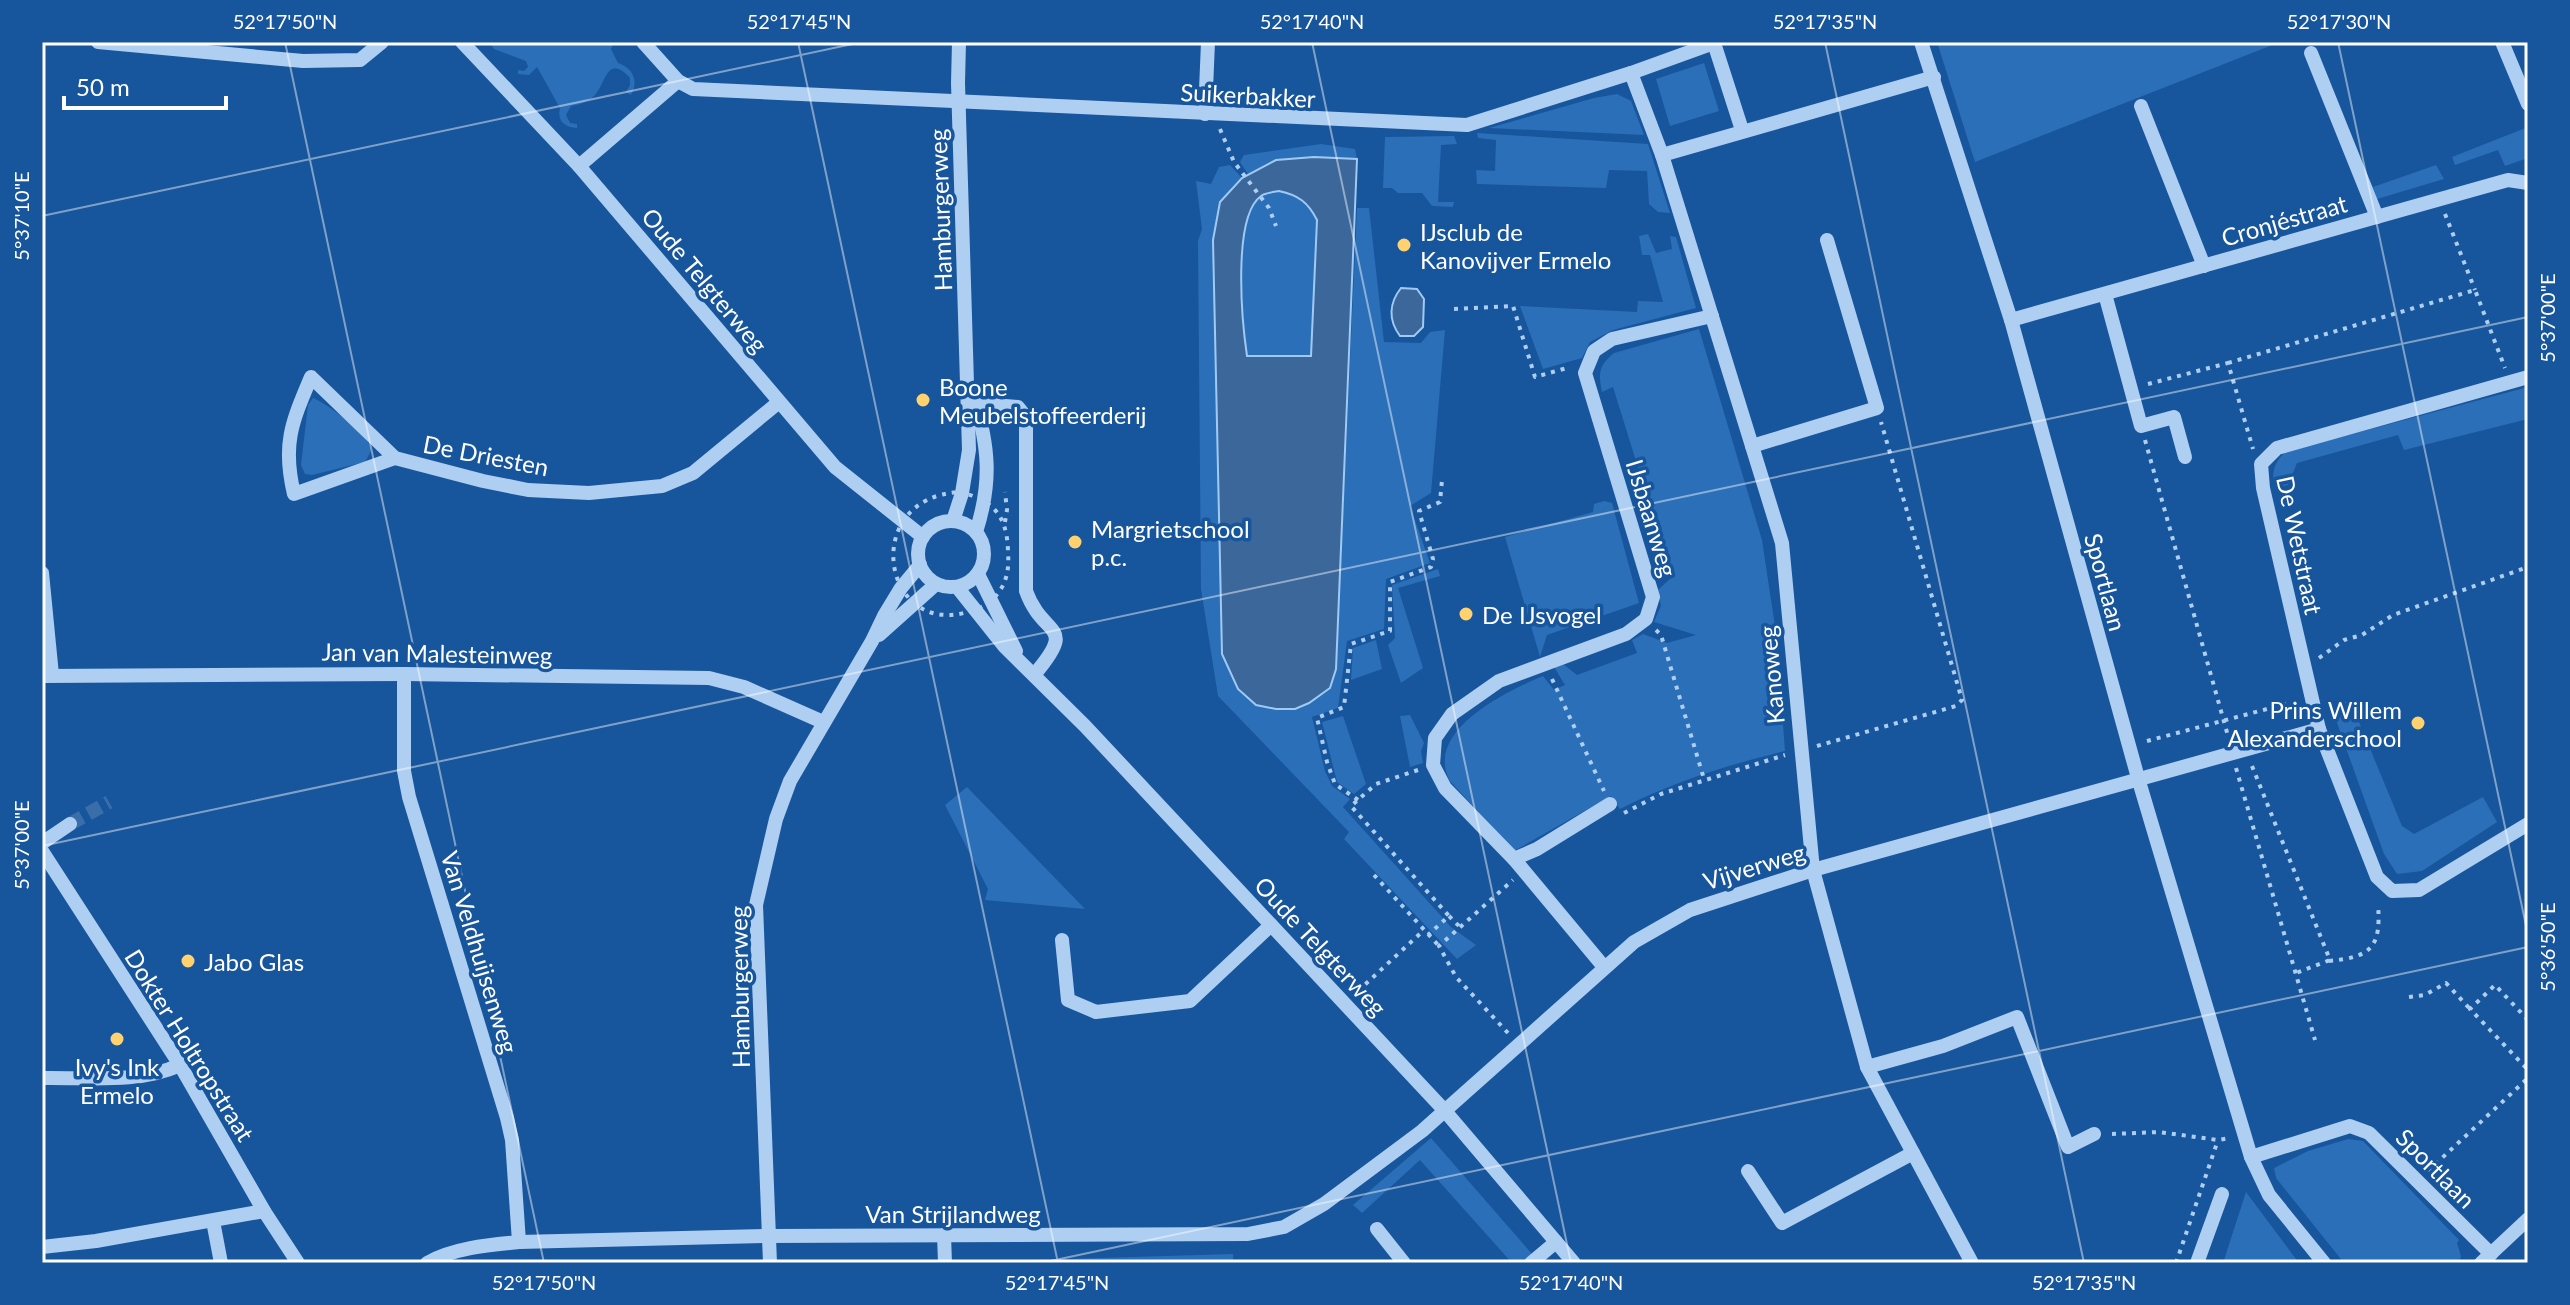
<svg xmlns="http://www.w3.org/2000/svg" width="2570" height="1305" font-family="Lato,sans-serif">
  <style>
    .green { fill: #2b6fb9 }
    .water { fill: #3b679a; stroke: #a0caf4; stroke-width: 2; fill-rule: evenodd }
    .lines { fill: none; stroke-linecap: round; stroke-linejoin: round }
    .minor-tunnel { stroke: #3a6eab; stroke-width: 14; stroke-dasharray: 14 7; stroke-linecap: butt }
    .path { stroke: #aecef2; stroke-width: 4; stroke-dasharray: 4 6; stroke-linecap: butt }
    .minor { stroke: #aecef2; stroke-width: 14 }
    .ticks { fill: none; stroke: #fff; stroke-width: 2; stroke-opacity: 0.45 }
    .poi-dot { fill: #ffd26f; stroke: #17559c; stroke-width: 3 }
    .labels { text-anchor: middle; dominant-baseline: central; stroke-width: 7; stroke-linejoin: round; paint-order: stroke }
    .street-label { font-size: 24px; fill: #fff; stroke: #17559c }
    .poi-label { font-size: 24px; fill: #fff; stroke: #17559c; text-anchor: start }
    .neatline { fill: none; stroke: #fff; stroke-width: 3 }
    .ticks-label { font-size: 20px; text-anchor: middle; fill: #fff }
  </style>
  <rect width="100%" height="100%" fill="#17559c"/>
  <g class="green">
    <path d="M489 42H614L611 49 618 63C633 68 639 81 631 95L626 92 630 85V78C607 53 606 83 595 95 588 102 581 104 571 106L566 115 570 123 577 124V128C564 127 557 121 560 108L537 67 529 75 518 74V70L524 71 528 67 526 61 494 49Z"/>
    <path d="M1937 42H2280L1975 162Z"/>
    <path d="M1704 63 1719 111 1670 126 1656 79Z"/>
    <path d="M1617 94 1631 101 1644 135 1489 128 1594 98Z"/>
    <path d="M2528 127V158L2505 166 2498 150 2455 165 2452 157Z"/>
    <path d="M1477 133 1648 144 1670 213 1658 212 1649 204 1647 171 1609 170 1606 188 1477 184 1476 170 1495 171 1496 140 1478 138Z"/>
    <path d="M1454 136 1457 144 1441 145 1438 202H1454L1453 207 1432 206 1422 193H1398L1392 188H1383L1385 137Z"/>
    <path d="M1321 144 1355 149 1357 159 1314 157 1276 160 1248 174 1240 162 1244 155Z"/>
    <path d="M1230 165 1242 178 1220 202 1213 240 1222 654 1336 669 1357 208H1369L1384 342 1421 343 1430 332 1445 330 1431 493 1410 506 1430 563 1386 579 1384 629 1347 641 1338 708 1312 717 1325 771 1332 786 1350 799 1343 807 1451 927 1476 945 1457 959 1344 839 1349 832 1218 696 1201 589 1198 241 1202 229 1196 181 1211 184 1219 167Z"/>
    <path d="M2436 165 2444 179 2377 199 2373 187Z"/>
    <path d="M1279 191C1298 195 1308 202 1317 220L1311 356H1247C1244 320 1230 218 1261 196 1265 193 1274 192 1279 191Z"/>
    <path d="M1648 234 1656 253 1672 249 1670 236 1676 237 1696 308 1613 330 1590 342 1582 358 1543 369 1520 306 1637 312 1638 301 1663 302 1650 255H1642L1639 236Z"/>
    <path d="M1699 329 1762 540 1776 633 1785 751C1724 766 1676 781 1620 809L1611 796 1514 851 1450 781C1423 731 1507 691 1543 676L1554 690 1565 685 1554 667 1563 664 1577 675 1637 653 1632 640 1643 634 1667 643 1696 635 1654 622 1661 606 1658 590 1672 577 1613 387 1602 392C1598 373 1599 365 1614 353Z"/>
    <path d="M2528 387V419L2404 450 2398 435 2297 463 2288 485 2275 488C2271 472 2274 463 2285 452Z"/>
    <path d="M313 398C326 403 372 436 371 450 370 454 367 458 365 462L312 475 305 474 301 465 308 405Z"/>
    <path d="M1604 501 1612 503 1639 603 1547 635 1540 657 1505 537 1593 512 1594 504Z"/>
    <path d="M1438 569 1440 576 1398 588 1423 668 1401 683 1388 645 1395 638 1392 585Z"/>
    <path d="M1376 640 1382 669 1351 680 1353 648Z"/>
    <path d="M2350 700 2402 826 2414 834 2483 797 2497 822 2422 871 2397 874 2384 854 2337 723 2334 706Z"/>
    <path d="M1410 715 1424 743 1421 751 1423 763 1410 767 1400 716Z"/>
    <path d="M1343 716 1366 784 1354 794 1337 782 1322 722Z"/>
    <path d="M967 787 1085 909 985 900 988 889 945 805Z"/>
    <path d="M1431 1138 1540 1263H1512L1420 1160 1362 1213 1353 1205Z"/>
    <path d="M2348 1139 2363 1141 2459 1240 2457 1243 2461 1256 2459 1263H2344L2276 1178 2274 1168 2308 1151Z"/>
    <path d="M2246 1192 2299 1263H2223Z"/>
    <path d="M1233 1254V1263H1032V1260Z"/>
  </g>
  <g class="water">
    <path d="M1314 157 1357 159 1336 669 1330 688 1309 703 1295 709H1276L1256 705 1238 689 1222 654 1213 240 1220 202 1242 178 1276 160ZM1279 191C1298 195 1308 202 1317 220L1311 356H1247C1242 322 1232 217 1261 196 1265 193 1274 192 1279 191Z"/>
    <path d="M1401 288 1417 289 1424 299 1423 327 1414 336H1400C1388 320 1389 303 1401 288Z"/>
  </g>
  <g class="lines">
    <path class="minor-tunnel" d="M70 824 109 802"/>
    <g class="path">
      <path d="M1220 129 1234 162 1269 208 1276 226"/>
      <path d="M2445 214 2475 290"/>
      <path d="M1454 309 1513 306 1535 377 1567 368"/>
      <path d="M2228 363 2475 290 2505 368"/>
      <path d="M2148 384 2228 363 2253 449"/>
      <path d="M2145 440 2228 736"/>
      <path d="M959 492C993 500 1007 515 1008 551 1009 566 1008 579 999 592 990 604 978 610 964 613 881 633 861 498 959 492Z"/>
      <path d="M1005 522 1007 510 1005 492"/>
      <path d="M1656 630 1661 635 1704 779"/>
      <path d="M2319 658 2344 640 2362 635 2393 615 2528 567"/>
      <path d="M1552 679 1604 791"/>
      <path d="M2147 741 2297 701"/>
      <path d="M1817 746 1956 706 1962 700 1881 422"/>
      <path d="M2252 766 2330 960 2296 973"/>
      <path d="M2236 768 2315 1040"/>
      <path d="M1418 770 1376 784 1351 806 1449 916 1428 935"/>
      <path d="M1358 800 1335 784 1327 762 1317 718 1344 707 1351 644 1390 631V582L1431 567 1433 559 1419 511 1440 502 1442 480"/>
      <path d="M1624 813 1661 794 1785 755"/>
      <path d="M1374 875 1439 946"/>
      <path d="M1449 916 1460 927"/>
      <path d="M2329 961C2373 957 2381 946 2378 904"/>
      <path d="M1358 991 1424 930"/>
      <path d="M2409 997 2425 995 2446 983 2470 1009"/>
      <path d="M2528 1020 2495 985 2470 1009 2528 1070"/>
      <path d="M1508 1033 1456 977 1439 946 1513 880"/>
      <path d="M2112 1134 2159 1132 2218 1140 2230 1138"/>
      <path d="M2428 1171 2528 1078"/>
      <path d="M2176 1263 2218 1140"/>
    </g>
    <g class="minor">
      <path d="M98 42 303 61 360 60 382 42"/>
      <path d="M462 42 579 166 835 467 923 537"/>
      <path d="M643 42 678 81 693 89 1467 125 1631 73 1714 43 1742 130"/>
      <path d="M1921 42 2011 320 2138 778 2251 1157 2269 1195 2324 1263"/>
      <path d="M2502 42 2528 104"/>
      <path d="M2311 53 2377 217"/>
      <path d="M1631 73 1662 155 1782 543 1813 870 1867 1067 1972 1263"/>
      <path d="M2141 106 2204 266"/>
      <path d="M1205 114 1208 42"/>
      <path d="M1662 155 1934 77"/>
      <path d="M579 166 678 81"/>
      <path d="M2105 294 2141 426 2174 417 2185 457"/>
      <path d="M2011 320 2508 180 2528 183"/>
      <path d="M974 397C989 447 992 482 976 532"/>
      <path d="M969 403 1018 407 1026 417V591C1043 639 1079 622 1034 675"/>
      <path d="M1752 446 1877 408 1827 240"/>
      <path d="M395 458 294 494C282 444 292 422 311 377L395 458 483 481 528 490 589 493 662 486 693 473 779 402"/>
      <circle cx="951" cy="554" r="33"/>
      <path d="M953 521 962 493 969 450 958 83 959 42"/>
      <path d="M42 573 52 675"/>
      <path d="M978 574 1016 651"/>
      <path d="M957 587 1004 646 1085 726 1445 1111 1574 1263"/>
      <path d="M879 635 936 584"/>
      <path d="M404 674V771L409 797 507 1118 512 1140 519 1242"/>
      <path d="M42 676 404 674 709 678 744 687 823 722"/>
      <path d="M2319 729 2377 877 2392 891 2419 890 2528 824"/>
      <path d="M42 843 70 824"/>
      <path d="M42 851 180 1065 264 1211 298 1263"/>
      <path d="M1514 859 1537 849 1610 804"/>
      <path d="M1062 940 1068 1000 1096 1012 1190 1001 1271 925"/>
      <path d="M1604 967 1514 859 1445 788 1433 765 1435 738 1452 714 1499 681 1626 634 1646 619 1653 597 1585 373 1594 351 1612 339 1712 316"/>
      <path d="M1867 1067 1943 1046 2017 1017 2068 1147 2094 1134"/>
      <path d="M42 1078C87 1077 138 1084 180 1065"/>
      <path d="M2251 1157 2350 1126 2369 1133 2491 1254"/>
      <path d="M1748 1171 1782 1223 1913 1153"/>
      <path d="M213 1221 221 1263"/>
      <path d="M1377 1229 1404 1263"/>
      <path d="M944 1235 945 1263"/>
      <path d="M42 1247 96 1241 264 1211"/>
      <path d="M427 1263C454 1248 488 1245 519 1242L769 1236 1248 1234 1284 1227 1324 1204 1422 1131 1634 942 1690 910 1813 870 2319 729 2263 488 2261 464 2277 448 2528 377"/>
      <path d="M770 1263 756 905 776 819 790 781 872 641 884 616 901 588 920 565"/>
      <path d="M1531 1263 1556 1242"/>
      <path d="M2197 1263 2222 1194"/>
      <path d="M2481 1263 2528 1219"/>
    </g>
  </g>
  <path class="ticks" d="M285 42 544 1263M798 42 1058 1263M1312 42 1571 1263M1825 42 2084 1263M2338 42 2528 935M42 216 862 42M42 846 2528 317M1041 1263 2528 947"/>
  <g class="poi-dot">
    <circle cx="1404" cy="245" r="8"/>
    <circle cx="923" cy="400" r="8"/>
    <circle cx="1075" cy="542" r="8"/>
    <circle cx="1466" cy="614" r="8"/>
    <circle cx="2418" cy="723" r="8"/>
    <circle cx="188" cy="961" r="8"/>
    <circle cx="117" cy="1039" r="8"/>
  </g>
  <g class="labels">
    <g class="street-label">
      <text transform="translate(1248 95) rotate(3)">Suikerbakker</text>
      <text transform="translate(940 210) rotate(-92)">Hamburgerweg</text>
      <text transform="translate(2284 220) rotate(-16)">Cronjéstraat</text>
      <text transform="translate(705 280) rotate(50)">Oude Telgterweg</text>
      <text transform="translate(486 455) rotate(11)">De Driesten</text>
      <text transform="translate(1652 518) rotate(73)">IJsbaanweg</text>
      <text transform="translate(2300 545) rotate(78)">De Wetstraat</text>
      <text transform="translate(2106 582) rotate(75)">Sportlaan</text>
      <text transform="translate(437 653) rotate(1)">Jan van Malesteinweg</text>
      <text transform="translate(1771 675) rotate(-95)">Kanoweg</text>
      <text transform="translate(1754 866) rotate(-17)">Vijverweg</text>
      <text transform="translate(1321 946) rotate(47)">Oude Telgterweg</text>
      <text transform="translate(480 952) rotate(73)">Van Veldhuijsenweg</text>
      <text transform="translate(739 987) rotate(-91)">Hamburgerweg</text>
      <text transform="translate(190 1045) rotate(58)">Dokter Holtropstraat</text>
      <text transform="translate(2436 1168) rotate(45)">Sportlaan</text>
      <text x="953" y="1213">Van Strijlandweg</text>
    </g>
    <g class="poi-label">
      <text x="1420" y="231">IJsclub de<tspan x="1420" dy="28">Kanovijver Ermelo</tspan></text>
      <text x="939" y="386">Boone<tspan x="939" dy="28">Meubelstoffeerderij</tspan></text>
      <text x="1091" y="528">Margrietschool<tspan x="1091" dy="28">p.c.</tspan></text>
      <text x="1482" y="614">De IJsvogel</text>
      <text x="2402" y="709" text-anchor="end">Prins Willem<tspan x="2402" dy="28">Alexanderschool</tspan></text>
      <text x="204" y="961">Jabo Glas</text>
      <text x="117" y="1066" text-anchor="middle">Ivy's Ink<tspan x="117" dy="28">Ermelo</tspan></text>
    </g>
  </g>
  <rect width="2570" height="1305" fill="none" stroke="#17559c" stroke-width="88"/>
  <path d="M64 96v12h162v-12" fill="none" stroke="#ffffff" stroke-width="4"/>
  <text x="76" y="96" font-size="24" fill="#ffffff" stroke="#17559c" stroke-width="6" paint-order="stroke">50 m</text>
  <rect x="44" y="44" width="2482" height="1217" class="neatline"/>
  <g class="ticks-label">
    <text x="285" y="29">52°17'50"N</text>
    <text x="799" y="29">52°17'45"N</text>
    <text x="1312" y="29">52°17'40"N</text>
    <text x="1825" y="29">52°17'35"N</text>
    <text x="2339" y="29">52°17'30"N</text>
    <text transform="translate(22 216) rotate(-90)" y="7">5°37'10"E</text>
    <text transform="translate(2548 318) rotate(-90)" y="7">5°37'00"E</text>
    <text transform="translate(22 845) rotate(-90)" y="7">5°37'00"E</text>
    <text transform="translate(2548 947) rotate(-90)" y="7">5°36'50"E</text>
    <text x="544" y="1290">52°17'50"N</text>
    <text x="1057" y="1290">52°17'45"N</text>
    <text x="1571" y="1290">52°17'40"N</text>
    <text x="2084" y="1290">52°17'35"N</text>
  </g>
</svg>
